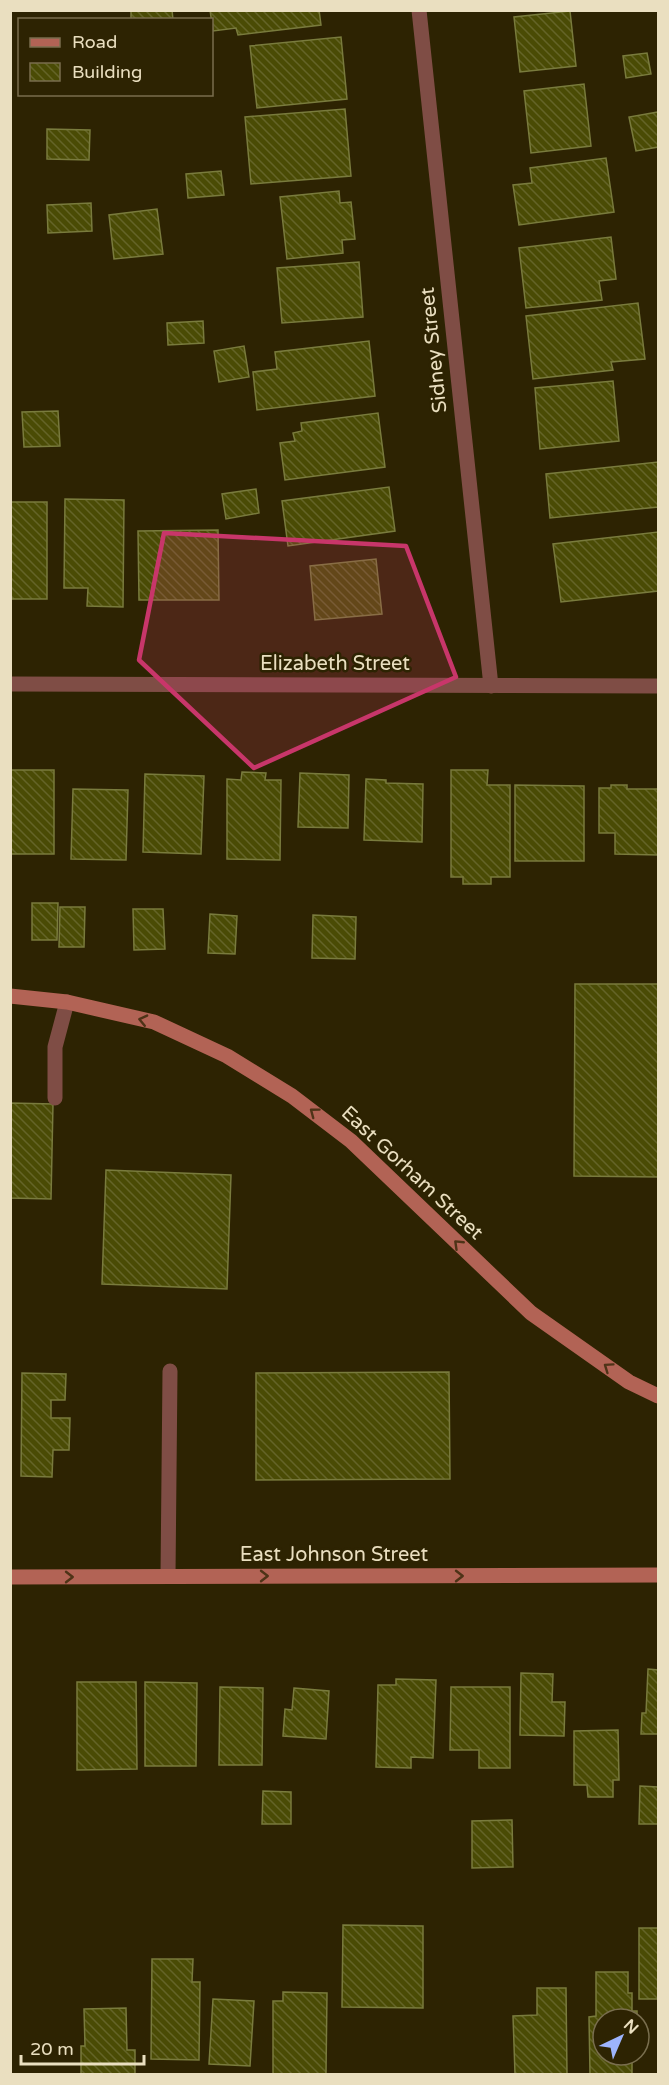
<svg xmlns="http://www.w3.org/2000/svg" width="669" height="2085" font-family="'Varela Round',sans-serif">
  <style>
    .building { fill: url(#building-back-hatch); stroke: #797b3d; stroke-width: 1.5 }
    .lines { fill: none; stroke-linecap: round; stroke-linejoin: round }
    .service { stroke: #7f4d45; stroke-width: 15 }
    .minor { stroke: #7f4d45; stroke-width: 15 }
    .secondary { stroke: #b26355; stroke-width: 15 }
    .oneway { stroke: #4e3317 }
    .marked { fill: #c8366a; fill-opacity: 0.2; stroke: #c8366a; stroke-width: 4.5; stroke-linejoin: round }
    .labels { text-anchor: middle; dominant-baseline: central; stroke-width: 5; stroke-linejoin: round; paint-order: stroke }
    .street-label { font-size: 20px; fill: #eadfc0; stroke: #2d2302 }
  </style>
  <defs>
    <pattern id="building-back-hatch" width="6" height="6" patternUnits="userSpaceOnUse" patternTransform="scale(1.5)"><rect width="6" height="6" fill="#4a4b05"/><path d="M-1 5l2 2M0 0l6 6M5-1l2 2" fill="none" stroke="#646428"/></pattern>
  </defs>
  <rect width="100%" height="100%" fill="#2d2302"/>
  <g class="building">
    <path d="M131 10H172L173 20H131Z"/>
    <path d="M210 10H319L321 25 238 35 236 28 213 31Z"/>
    <path d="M570 11 576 66 520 72 514 17Z"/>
    <path d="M341 37 347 99 257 108 250 46Z"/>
    <path d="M647 53 651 74 626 78 623 56Z"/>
    <path d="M584 84 591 146 531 153 524 91Z"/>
    <path d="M345 109 351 176 251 184 245 117Z"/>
    <path d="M658 112V147L636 151 629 117Z"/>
    <path d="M47 129 90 130 89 160 47 159Z"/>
    <path d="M606 158 614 212 519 225 513 185 532 183 530 168Z"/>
    <path d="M221 171 224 195 188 198 186 174Z"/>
    <path d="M339 191 340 203 351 202 355 239 342 240 343 253 287 259 280 197Z"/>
    <path d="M91 203 92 231 48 233 47 205Z"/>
    <path d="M157 209 163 254 114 259 109 215Z"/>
    <path d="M611 237 616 279 599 281 602 300 526 308 519 248Z"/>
    <path d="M359 262 363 317 282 323 277 268Z"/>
    <path d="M638 303 645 359 611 362 613 370 533 379 526 316Z"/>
    <path d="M203 321 204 343 168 345 167 323Z"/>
    <path d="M369 341 375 396 257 410 253 372 277 369 275 352Z"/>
    <path d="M244 346 249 377 219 382 214 351Z"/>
    <path d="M613 381 619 441 540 449 535 388Z"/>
    <path d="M58 411 60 446 24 447 22 412Z"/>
    <path d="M378 413 385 467 285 480 280 443 295 441 293 433 302 431 301 423Z"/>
    <path d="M658 462V507L550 518 546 474Z"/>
    <path d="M389 487 395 531 288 546 282 501Z"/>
    <path d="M256 489 259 513 226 519 222 494Z"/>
    <path d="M65 499 124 500 123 607 87 606 88 588H64Z"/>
    <rect x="10" y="502" width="37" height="97"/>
    <path d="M218 530 219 600H139L138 531Z"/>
    <path d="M658 532V591L561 602 553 544Z"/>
    <path d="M376 559 382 614 315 620 310 566Z"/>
    <rect x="10" y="770" width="44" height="84"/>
    <path d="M451 770H488L487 785H510V877H491V884H463V877H451Z"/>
    <path d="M242 772 266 773 265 780H281L280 860 227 859V779L241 780Z"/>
    <path d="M300 773 349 775 348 828 298 827Z"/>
    <path d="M145 774 204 776 201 854 143 852Z"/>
    <path d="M366 779 386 780V783L423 784 422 842 364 840Z"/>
    <path d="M515 785 584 786V861H515Z"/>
    <path d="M611 785H627V789H658V855L615 854V833H599V788H611Z"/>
    <path d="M73 789 128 790 126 860 71 859Z"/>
    <path d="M32 903H58L57 940H32Z"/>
    <path d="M60 907H85L84 947H59Z"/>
    <path d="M133 909H163L165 949 134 950Z"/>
    <path d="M210 914 237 916 235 954 208 953Z"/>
    <path d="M313 915 356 917 355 959 312 958Z"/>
    <path d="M575 984H658V1177L574 1176Z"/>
    <path d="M10 1103 53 1104 51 1199 10 1198Z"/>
    <path d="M106 1170 231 1175 227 1289 102 1284Z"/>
    <path d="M449 1372 450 1479 256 1480V1373Z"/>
    <path d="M22 1373 66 1374 65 1400H51V1418H70L69 1450H53L52 1477 21 1476Z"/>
    <path d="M648 1669 658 1670V1734H641L642 1713H646Z"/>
    <path d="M521 1673 553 1674 552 1702H565L564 1736 520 1735Z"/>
    <path d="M396 1679 436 1680 433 1758 411 1757V1768L376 1767 378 1685H396Z"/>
    <path d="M77 1682H136L137 1769 77 1770Z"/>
    <path d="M145 1682 197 1683 196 1766H145Z"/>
    <path d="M220 1687 263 1688 262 1765H219Z"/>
    <path d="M451 1687H510V1768H479V1750H450Z"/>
    <path d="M294 1688 329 1691 326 1739 283 1736 285 1709 292 1710Z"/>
    <path d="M618 1730 619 1780H613V1797H588L587 1785H574V1731Z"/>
    <path d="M640 1786 658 1787V1824H639Z"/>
    <path d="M263 1791 291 1792V1824H262Z"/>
    <path d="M512 1820 513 1867 472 1868V1821Z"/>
    <path d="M343 1925 423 1926V2008L342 2007Z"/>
    <rect x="639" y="1928" width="19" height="71"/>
    <path d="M152 1959H193L192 1982H200L199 2060 151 2059Z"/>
    <path d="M596 1972H628V1993H632V2011H637V2017H640L641 2050H639V2019H603V2055H632V2074H590L589 2017 596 2016Z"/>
    <path d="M537 1988H566L567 2074H515L513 2016 537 2015Z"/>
    <path d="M283 1992 327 1993 326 2074H273V2001H283Z"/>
    <path d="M213 1999 254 2001 250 2066 209 2064Z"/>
    <path d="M126 2008 127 2050H135V2074H81V2046H85L84 2009Z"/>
  </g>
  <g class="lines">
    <g class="service">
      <path d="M55 1098V1047L67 1002"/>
      <path d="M168 1576 170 1371"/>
    </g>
    <g class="minor">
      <path d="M419 10 491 686"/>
      <path d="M10 684 658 686"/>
    </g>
    <g class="secondary">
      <path d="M10 996 67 1002 154 1022 227 1056 292 1096 351 1141 531 1313 629 1382 658 1396"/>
      <path d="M10 1577 658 1575"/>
    </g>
  </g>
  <defs><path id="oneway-chevron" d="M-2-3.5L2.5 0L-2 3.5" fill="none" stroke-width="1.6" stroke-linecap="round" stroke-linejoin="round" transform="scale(1.5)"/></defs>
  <g class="oneway">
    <use href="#oneway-chevron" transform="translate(143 1020) rotate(-167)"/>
    <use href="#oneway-chevron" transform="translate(314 1112) rotate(-143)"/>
    <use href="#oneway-chevron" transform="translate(458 1244) rotate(-136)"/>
    <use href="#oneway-chevron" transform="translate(608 1367) rotate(-145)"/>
    <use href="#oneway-chevron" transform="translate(264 1576)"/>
    <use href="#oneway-chevron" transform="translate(459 1576)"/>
    <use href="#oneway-chevron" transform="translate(69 1577)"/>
  </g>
  <path class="marked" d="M164 533 406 546 456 677 254 768 139 660Z"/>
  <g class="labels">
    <g class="street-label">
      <text transform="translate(434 350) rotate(-96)">Sidney Street</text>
      <text x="335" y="664">Elizabeth Street</text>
      <text transform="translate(412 1173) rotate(43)">East Gorham Street</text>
      <text x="334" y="1555">East Johnson Street</text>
    </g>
  </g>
  <rect width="669" height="2085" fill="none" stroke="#eadfc0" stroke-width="24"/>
  <rect x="18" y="18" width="195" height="78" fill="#2d2302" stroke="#796e4e" stroke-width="1.5"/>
  <rect x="30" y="38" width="30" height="9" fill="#b26355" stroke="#796e4e" stroke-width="1.5"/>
  <text x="72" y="48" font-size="18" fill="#eadfc0">Road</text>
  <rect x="30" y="63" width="30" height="18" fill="url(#building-back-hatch)" stroke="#796e4e" stroke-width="1.5"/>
  <text x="72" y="78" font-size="18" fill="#eadfc0">Building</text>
  <g transform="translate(621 2037) rotate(44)"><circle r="28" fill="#2d2302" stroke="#796e4e" stroke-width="1.5"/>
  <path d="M0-4.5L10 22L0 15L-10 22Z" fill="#9db4fd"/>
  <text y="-9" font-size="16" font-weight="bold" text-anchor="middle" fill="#eadfc0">N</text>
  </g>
  <path d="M21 2055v9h123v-9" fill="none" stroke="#eadfc0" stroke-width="3"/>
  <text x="30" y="2055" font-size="18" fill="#eadfc0" stroke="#2d2302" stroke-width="4.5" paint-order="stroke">20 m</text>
</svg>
